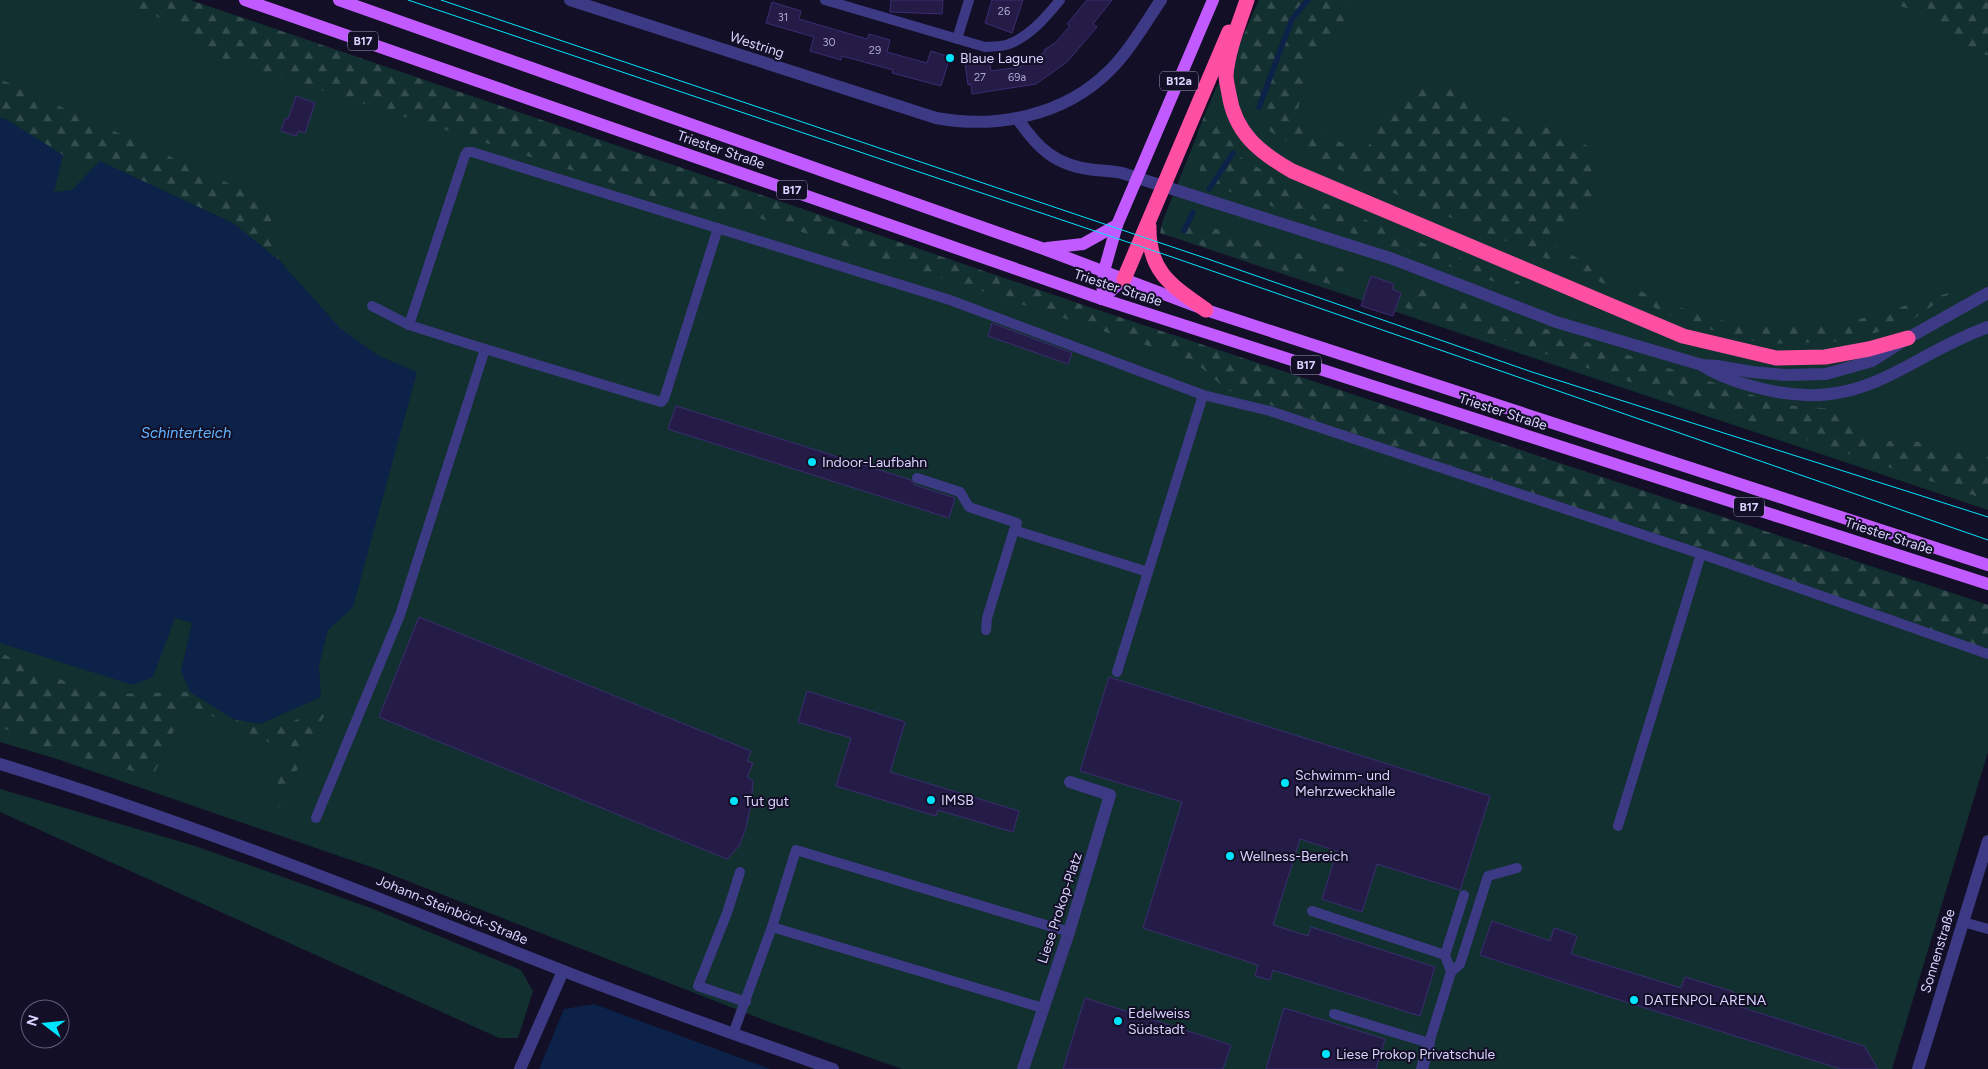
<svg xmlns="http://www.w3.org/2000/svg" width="1988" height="1069" font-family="Figtree,sans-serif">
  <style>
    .green { fill: #12302f }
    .forest { fill: url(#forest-firs) }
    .water { fill: #0c2248 }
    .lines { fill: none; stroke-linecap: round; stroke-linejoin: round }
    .stream { stroke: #0c2248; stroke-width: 5.5 }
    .building { fill: #241b47; stroke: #3b2d73 }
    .service { stroke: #3d3a85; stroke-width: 10 }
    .minor { stroke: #3d3a85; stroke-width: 12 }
    .tertiary { stroke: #3d3a85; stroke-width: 12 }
    .primary { stroke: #c25bff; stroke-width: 12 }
    .motorway { stroke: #ff4fa3; stroke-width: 15 }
    .tram { stroke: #00e5ff; stroke-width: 1 }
    .poi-dot { fill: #00e5ff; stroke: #130f26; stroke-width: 2 }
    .labels { text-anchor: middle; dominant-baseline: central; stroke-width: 4; stroke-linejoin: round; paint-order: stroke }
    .number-label { font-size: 11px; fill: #aca6d1 }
    .shield { fill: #130f26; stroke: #9e99be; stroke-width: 1 }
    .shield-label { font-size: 12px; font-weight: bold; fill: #d9d4ff }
    .street-label { font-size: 14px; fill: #d9d4ff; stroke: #130f26 }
    .poi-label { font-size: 14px; fill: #d9d4ff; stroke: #130f26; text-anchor: start }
    .water-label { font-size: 15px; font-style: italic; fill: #62b6ff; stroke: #130f26 }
  </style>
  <defs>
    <pattern id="forest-firs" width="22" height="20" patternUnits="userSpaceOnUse" patternTransform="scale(1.25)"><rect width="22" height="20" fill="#12302f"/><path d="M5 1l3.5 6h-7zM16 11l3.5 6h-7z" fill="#344d4e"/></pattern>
  </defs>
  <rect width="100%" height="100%" fill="#130f26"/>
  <g class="green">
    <path d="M0 0H190L1092 308 1988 605V752L1892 1069H902L769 1022 377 869 57 759 0 742Z"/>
    <path d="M1259 0H1988V510L1160 233 1163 220 1215 90 1241 41Z"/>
    <path d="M0 789 192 845 371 908 521 970 533 991 518 1038H499L0 812Z"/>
  </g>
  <g class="forest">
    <path d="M118 0H190L1092 308 1988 605V645L1982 647 1227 390 1194 361 738 211 708 214 202 52 188 30Z"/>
    <path d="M1259 0H1352L1348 18 1333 38 1316 52 1305 75 1296 120 1364 154 1391 105 1420 83 1451 88 1478 111 1561 131 1589 147 1597 175 1594 204 1554 244 1608 277 1672 305 1744 327H1832L1952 292 1911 321 1850 341 1765 344 1689 324 1596 280 1324 163 1271 132 1240 86 1241 41Z"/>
    <path d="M1882 0H1988V55L1953 51 1938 18Z"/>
    <path d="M0 79 239 188 270 214 279 260 233 223 100 161 63 155 6 119 0 118Z"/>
    <path d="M1209 104 1240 157 1304 195 1520 282 1516 289 1201 182 1197 134Z"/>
    <path d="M1163 220 1229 231 1353 271 1346 289 1160 233Z"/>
    <path d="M1405 284 1784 405 1823 408 1842 407 1854 416 1855 433 1885 441 1921 442 1985 460 1988 456V500L1397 305Z"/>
    <path d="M0 652 38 673 111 694 190 692 233 719 271 730 311 714 321 697 327 710 278 808 270 803 290 752 186 704 153 776 37 746 0 726Z"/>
  </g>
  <g class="water">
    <path d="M0 118 6 119 63 155 54 192 72 190 100 161 233 223 279 260 340 328 379 356 417 372 353 607 328 630 319 665 321 697 260 724 233 719 190 692 181 671 192 623 175 618 153 677 133 685 0 643Z"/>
    <path d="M594 1004 770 1069H539L564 1009Z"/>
  </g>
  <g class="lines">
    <g class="stream">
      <path d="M1259 107 1292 19 1308 0"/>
      <path d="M1209 189 1233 153"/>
      <path d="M1184 231 1193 212"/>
    </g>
  </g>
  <g class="building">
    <path d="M891 0H943L942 14 890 12Z"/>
    <path d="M992 0H1023L1012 33 985 23Z"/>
    <path d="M1087 0H1112L1093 24 1097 27 1067 62 1036 84 972 94 971 84 968 85 965 63 989 59 991 71 1020 67 1046 51 1044 50 1055 43 1070 26 1067 24Z"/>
    <path d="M772 2 801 11 799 19 867 39 869 34 890 40 887 52 927 63 931 51 950 57 941 86 892 73 893 70 842 56 841 60 810 51 814 37 766 23Z"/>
    <path d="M296 96 315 103 305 133 298 131 296 136 281 131 285 118 288 119Z"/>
    <path d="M1371 276 1394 284 1392 289 1401 293 1393 316 1361 306Z"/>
    <path d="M992 323 1072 353 1068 364 988 336Z"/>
    <path d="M676 406 911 480 915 485 955 498 949 518 668 429Z"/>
    <path d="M419 617 751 751 747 761 753 763 747 777 753 781 751 803 746 828 739 846 727 859 379 717Z"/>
    <path d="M1109 677 1490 796 1460 890 1377 864 1362 912 1322 899 1337 851 1300 839 1273 925 1308 936 1311 927 1435 967 1420 1016 1273 970 1270 980 1255 976 1258 965 1143 928 1182 802 1080 771Z"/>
    <path d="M807 691 905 722 890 772 1019 811 1013 832 938 810 936 816 836 786 851 738 798 722Z"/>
    <path d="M1492 921 1550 941 1554 928 1577 936 1571 954 1681 988 1685 977 1734 992 1731 1004 1864 1046 1878 1069H1841L1562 982 1480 955Z"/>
    <path d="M1085 998 1231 1045 1223 1069H1063Z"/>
    <path d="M1284 1008 1385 1039 1376 1069H1266Z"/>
  </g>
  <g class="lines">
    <g class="service">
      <path d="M825 0 985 47C993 46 1002 47 1009 44 1030 36 1046 17 1060 0"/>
      <path d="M957 39 969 0"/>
      <path d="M372 306 409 325"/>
      <path d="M485 349 661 402 664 399 718 228"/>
      <path d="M1203 395 1270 411 1713 558 1988 654"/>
      <path d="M917 478 960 492 969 507 1017 523 1015 530"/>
      <path d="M986 630 987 618 1014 530 1148 572"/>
      <path d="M316 818 400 615 485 349 409 325 465 155 467 152H472L950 300 1203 395 1117 672"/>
      <path d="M1618 826 1701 554"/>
      <path d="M740 872 727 913 698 986 746 1002"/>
      <path d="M1312 911 1445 955"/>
      <path d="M1963 922 1988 929"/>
      <path d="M772 927 796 850 1069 932"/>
      <path d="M1451 972 1460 964 1488 876 1517 868"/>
      <path d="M1334 1014 1429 1043 1451 972 1445 955 1464 895"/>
      <path d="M733 1034 772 927 1043 1008"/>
    </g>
    <g class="minor">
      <path d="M570 0 936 118C996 129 1064 116 1109 71 1128 53 1146 22 1161 0"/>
      <path d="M1017 118C1038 149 1056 166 1095 170 1104 171 1113 171 1122 173L1393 259 1556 322 1702 365 1717 366 1752 372 1785 375 1826 374 1872 361 1908 338 1988 293"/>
      <path d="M1703 366C1722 378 1742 384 1763 389 1864 414 1903 358 1988 327"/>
      <path d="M520 1069 563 971"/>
      <path d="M1023 1069 1069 932 1110 795 1070 782"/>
      <path d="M1422 1069 1429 1043"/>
      <path d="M1918 1069 1988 841"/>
    </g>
    <path class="tertiary" d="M0 764C190 822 375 897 561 970 650 1005 742 1037 833 1069"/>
    <g class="primary">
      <path d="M245 0 1102 299 1988 584"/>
      <path d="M339 0 1044 249 1206 310 1988 565"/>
      <path d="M1047 248 1083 244 1117 225"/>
      <path d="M1102 299 1104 271 1117 225 1213 0"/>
      <path d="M1102 299 1124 279"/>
    </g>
    <g class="motorway">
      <path d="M1247 0C1239 24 1228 50 1226 75 1226 81 1228 88 1229 94 1235 133 1259 152 1292 171L1683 336 1776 358 1825 357 1869 349 1908 338"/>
      <path d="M1149 226C1148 272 1172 286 1206 310"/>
      <path d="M1124 279 1229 32"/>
    </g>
    <g class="tram">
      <path d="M408 0 1172 257 1988 540"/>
      <path d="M441 0 1208 259 1532 372 1988 517"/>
    </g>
  </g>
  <g class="poi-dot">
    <circle cx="950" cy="58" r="5"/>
    <circle cx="812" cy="462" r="5"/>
    <circle cx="1285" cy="783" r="5"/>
    <circle cx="931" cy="800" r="5"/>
    <circle cx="734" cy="801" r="5"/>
    <circle cx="1230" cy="856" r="5"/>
    <circle cx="1634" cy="1000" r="5"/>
    <circle cx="1118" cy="1021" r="5"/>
    <circle cx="1326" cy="1054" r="5"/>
  </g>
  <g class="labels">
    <g class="number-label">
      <text x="1004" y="11">26</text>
      <text x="783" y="17">31</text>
      <text x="829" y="42">30</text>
      <text x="875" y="50">29</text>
      <text x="980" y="77">27</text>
      <text x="1017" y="77">69a</text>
    </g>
    <g class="shield">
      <rect x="348" y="31.5" width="30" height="19" rx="4"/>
      <rect x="1160" y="71.5" width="38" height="19" rx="4"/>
      <rect x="777" y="180.5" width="30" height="19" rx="4"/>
      <rect x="1291" y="355.5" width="30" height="19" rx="4"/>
      <rect x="1734" y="497.5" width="30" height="19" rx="4"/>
    </g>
    <g class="shield-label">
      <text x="363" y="41">B17</text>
      <text x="1179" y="81">B12a</text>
      <text x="792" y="190">B17</text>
      <text x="1306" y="365">B17</text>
      <text x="1749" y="507">B17</text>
    </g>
    <g class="street-label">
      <text transform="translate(757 45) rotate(18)">Westring</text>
      <text transform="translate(721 150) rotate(19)">Triester Straße</text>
      <text transform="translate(1118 288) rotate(18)">Triester Straße</text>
      <text transform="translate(1503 412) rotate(18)">Triester Straße</text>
      <text transform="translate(1889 536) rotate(18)">Triester Straße</text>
      <text transform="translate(1060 908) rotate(-72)">Liese Prokop-Platz</text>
      <text transform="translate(452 910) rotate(22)">Johann-Steinböck-Straße</text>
      <text transform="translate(1938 951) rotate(-73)">Sonnenstraße</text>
    </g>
    <g class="poi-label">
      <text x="960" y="58">Blaue Lagune</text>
      <text x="822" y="462">Indoor-Laufbahn</text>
      <text x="1295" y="775">Schwimm- und<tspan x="1295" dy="16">Mehrzweckhalle</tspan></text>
      <text x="941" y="800">IMSB</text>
      <text x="744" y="801">Tut gut</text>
      <text x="1240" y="856">Wellness-Bereich</text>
      <text x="1644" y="1000">DATENPOL ARENA</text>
      <text x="1128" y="1013">Edelweiss<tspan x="1128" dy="16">Südstadt</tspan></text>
      <text x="1336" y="1054">Liese Prokop Privatschule</text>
    </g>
    <g class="water-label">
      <text x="186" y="433">Schinterteich</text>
    </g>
  </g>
  <g transform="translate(45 1024) rotate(286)"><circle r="24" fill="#130f26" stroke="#625e7d"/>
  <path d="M0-4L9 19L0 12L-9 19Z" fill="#00e5ff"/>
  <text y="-8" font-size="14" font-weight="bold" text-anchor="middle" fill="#d9d4ff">N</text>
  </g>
</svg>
